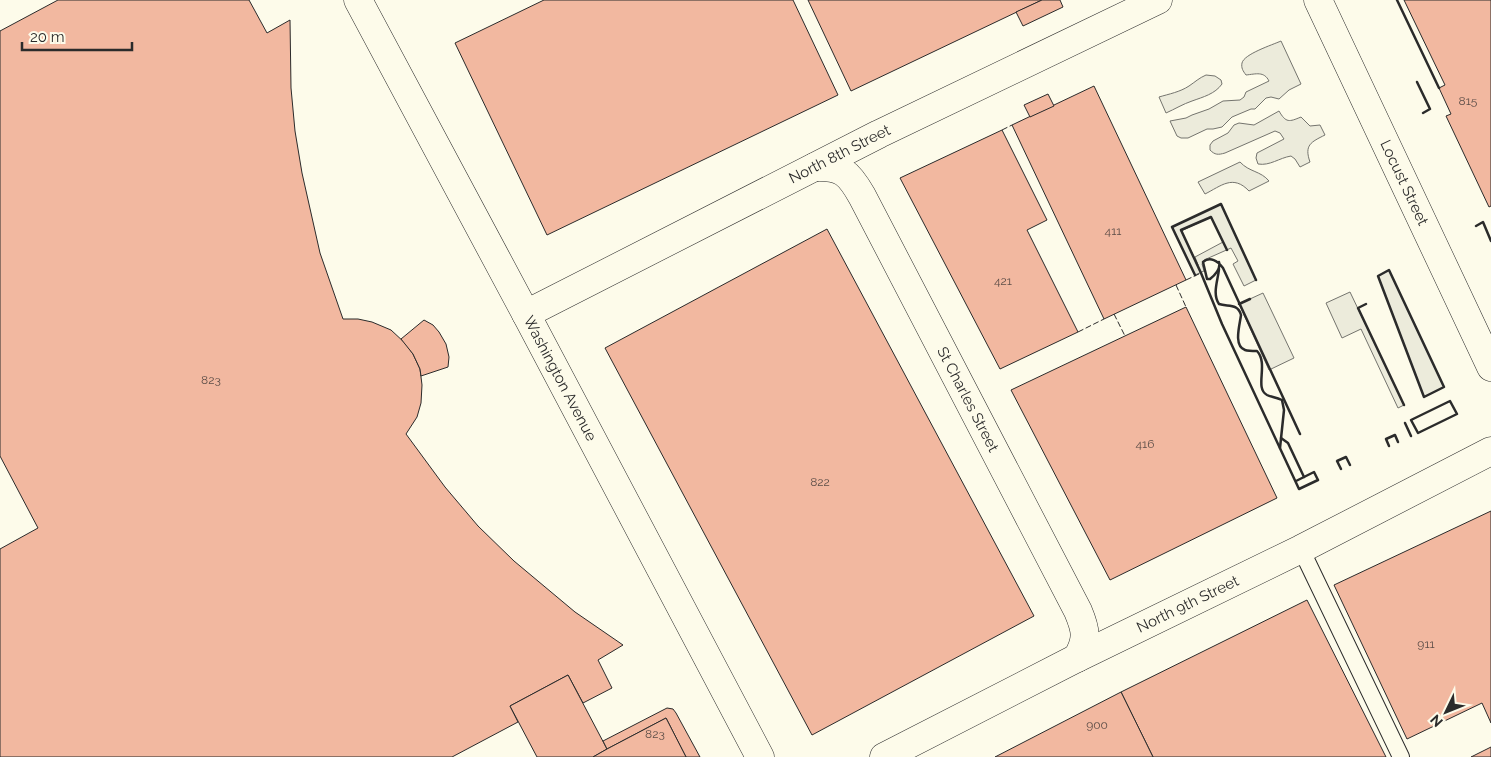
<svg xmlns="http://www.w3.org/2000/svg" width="1491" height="757" font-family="Raleway,sans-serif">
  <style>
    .green { fill: #ecebdb; stroke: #74746e; fill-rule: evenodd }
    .building { fill: #f2b8a0; stroke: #2b2b2b }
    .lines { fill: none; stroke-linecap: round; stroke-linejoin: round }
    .lane-casing { stroke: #2b2b2b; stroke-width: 18 }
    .street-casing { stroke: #2b2b2b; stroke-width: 29 }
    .secondary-casing { stroke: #2b2b2b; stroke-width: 29 }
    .lane { stroke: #fdfbea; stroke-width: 16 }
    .street { stroke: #fdfbea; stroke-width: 28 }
    .secondary { stroke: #fdfbea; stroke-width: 28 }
    .fence { stroke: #2b2b2b; stroke-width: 1; stroke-dasharray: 6 2.5; stroke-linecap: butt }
    .wall { stroke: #2b2b2b; stroke-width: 2.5 }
    .labels { text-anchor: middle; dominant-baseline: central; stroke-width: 4; stroke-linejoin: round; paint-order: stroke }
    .number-label { font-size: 12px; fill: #5d4e48 }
    .street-label { font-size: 15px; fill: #2b2b2b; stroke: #fdfbea }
  </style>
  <rect width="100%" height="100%" fill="#fdfbea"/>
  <g class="green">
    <path d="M1281 41 1301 84 1289 90 1279 99 1271 97 1266 98 1255 109H1251L1232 117 1222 127 1213 129H1207L1188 138H1181L1177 136 1170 121 1186 118 1192 115 1209 109 1223 101 1240 100 1244 97 1246 92 1269 81C1264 71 1256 74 1246 75 1243 71 1241 68 1242 63 1244 54 1272 45 1281 41Z"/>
    <path d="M1206 75 1215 76 1221 80 1222 84C1215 94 1203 97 1192 101 1183 104 1175 109 1166 113L1159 97C1169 94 1180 92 1189 86 1195 82 1199 78 1206 75Z"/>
    <path d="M1279 111C1286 123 1289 122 1301 117L1310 126 1320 125 1325 135C1311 142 1304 145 1310 162L1300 167 1295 159 1291 156C1279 158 1270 166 1258 164L1256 158 1257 153 1284 139 1280 133 1275 131 1225 153C1218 155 1215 155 1210 150V145L1213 141 1228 133 1234 125 1239 123 1254 125Z"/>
    <path d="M1240 162C1249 172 1261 171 1269 181L1249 191C1233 174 1221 186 1205 194L1198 182Z"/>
    <path d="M1221 204 1256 280 1244 286 1233 264 1238 261 1231 248 1204 260 1202 264 1204 271 1195 275 1172 227ZM1211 217 1223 242 1195 257 1198 265 1181 231Z"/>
    <path d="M1389 270 1444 387 1424 397 1378 276Z"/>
    <path d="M1350 292 1404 405 1398 408 1361 329 1342 338 1326 303Z"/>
    <path d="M1263 293 1294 358 1269 370 1239 304Z"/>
  </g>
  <g class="building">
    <path d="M58 0H249L267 33 290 20 291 88 295 131 302 173 320 253 343 319H358L372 322 391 330 405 343 413 354 420 369 422 385 421 403 417 417 406 434 445 487 478 526 514 561 575 612 623 645 598 660 612 688 583 703 568 675 510 706 518 722 452 757H0V549L38 528 0 456V31Z"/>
    <path d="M544 0H793L838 95 547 235 455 43Z"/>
    <path d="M808 0H1042L851 91Z"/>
    <path d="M1042 0H1060L1063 7 1023 26 1016 12Z"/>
    <path d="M1404 0H1491V206L1489 207 1446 116 1451 114 1439 88 1445 85Z"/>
    <path d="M1094 86 1186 280 1104 319 1012 125Z"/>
    <path d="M1048 94 1054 106 1030 117 1024 105Z"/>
    <path d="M1002 130 1047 220 1027 230 1078 332 1000 369 900 178Z"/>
    <path d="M827 229 1034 616 812 735 605 348Z"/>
    <path d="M1186 307 1277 498 1110 580 1011 390Z"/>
    <path d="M424 320 433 325 439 332 446 344 449 357 448 367 421 376 420 369 413 354 401 339Z"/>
    <path d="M1491 511V723L1482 703 1407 739 1334 585Z"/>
    <path d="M1307 600 1386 757H1153L1121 692Z"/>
    <path d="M568 675 607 749 593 757H537L510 706Z"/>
    <path d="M1121 692 1153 757H995Z"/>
    <path d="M667 708 673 709 676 713 700 757H686L666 718 607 749 603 741Z"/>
    <path d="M666 718 686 757H593L607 749Z"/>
    <path d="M1491 747V757H1471Z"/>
  </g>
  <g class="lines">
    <g class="lane-casing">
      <path id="lane" d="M1301 549 1401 757"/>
    </g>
    <g class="street-casing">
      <g id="street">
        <path id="s1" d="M815 167C842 166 849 173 862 196L1078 611C1086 630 1088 639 1077 658"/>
      </g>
    </g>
    <g class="secondary-casing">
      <g id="secondary">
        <path id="s2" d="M358 0 526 314 760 757"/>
        <path id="s3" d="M1318 0 1491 367"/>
        <path id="s4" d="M526 314 879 134 1158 0"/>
        <path id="s5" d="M884 757 1073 660 1301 549 1491 451"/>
      </g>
    </g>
    <use href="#lane" class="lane"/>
    <use href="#street" class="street"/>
    <use href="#secondary" class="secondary"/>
    <g class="fence">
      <path d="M1002 130 1012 125"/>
      <path d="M1186 280 1201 273"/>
      <path d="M1176 285 1186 307"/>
      <path d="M1114 314 1125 336"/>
      <path d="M1078 332 1104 319"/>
    </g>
    <g class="wall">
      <path d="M1397 0 1439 88"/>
      <path d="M1417 82 1430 109 1423 113"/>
      <path d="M1476 226 1483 222 1491 241"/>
      <path d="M1227 250 1211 217 1181 230 1201 273 1222 324 1299 489 1318 480 1314 472 1296 481"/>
      <path d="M1219 262C1221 269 1215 275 1210 279H1207L1203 262C1210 256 1218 261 1223 268L1300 434"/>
      <path d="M1219 269C1218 280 1212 294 1219 304 1228 307 1238 303 1241 315 1240 324 1233 346 1245 350 1248 351 1253 351 1257 351 1269 364 1254 388 1267 395 1271 397 1276 397 1282 400L1284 410 1280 448"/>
      <path d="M1389 270 1444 387 1424 397 1378 276Z"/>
      <path d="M1195 275 1172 227 1221 204 1256 280"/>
      <path d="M1239 304 1250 299"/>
      <path d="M1366 304 1358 308 1404 405"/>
      <path d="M1450 401 1457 414 1418 433 1411 420Z"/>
      <path d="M1405 423 1411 436"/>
      <path d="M1281 438 1288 443 1304 477"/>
      <path d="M1389 446 1386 439 1395 435 1398 442"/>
      <path d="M1341 469 1337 461 1346 457 1350 465"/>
    </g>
  </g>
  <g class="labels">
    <g class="number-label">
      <text x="1468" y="101">815</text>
      <text x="1113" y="231">411</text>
      <text x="1003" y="281">421</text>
      <text x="211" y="380">823</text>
      <text x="1145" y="444">416</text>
      <text x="820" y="482">822</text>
      <text x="1426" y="644">911</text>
      <text x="1097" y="725">900</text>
      <text x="655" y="734">823</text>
    </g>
    <g class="street-label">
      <text stroke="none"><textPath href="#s4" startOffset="352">North 8th Street</textPath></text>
      <text stroke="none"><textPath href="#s3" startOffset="202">Locust Street</textPath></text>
      <text stroke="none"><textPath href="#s2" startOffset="429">Washington Avenue</textPath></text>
      <text stroke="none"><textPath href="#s1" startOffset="289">St Charles Street</textPath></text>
      <text stroke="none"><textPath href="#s5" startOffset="340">North 9th Street</textPath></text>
    </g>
  </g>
  <g transform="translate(1446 712) rotate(227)" stroke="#fdfbea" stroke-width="4" paint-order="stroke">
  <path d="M0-4L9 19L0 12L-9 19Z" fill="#2b2b2b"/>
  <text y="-8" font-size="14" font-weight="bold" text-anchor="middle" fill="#2b2b2b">N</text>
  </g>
  <path d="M22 42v8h110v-8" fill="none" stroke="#2b2b2b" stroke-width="2.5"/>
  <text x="30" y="42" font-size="15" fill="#2b2b2b" stroke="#fdfbea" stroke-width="4" paint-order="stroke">20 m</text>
</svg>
